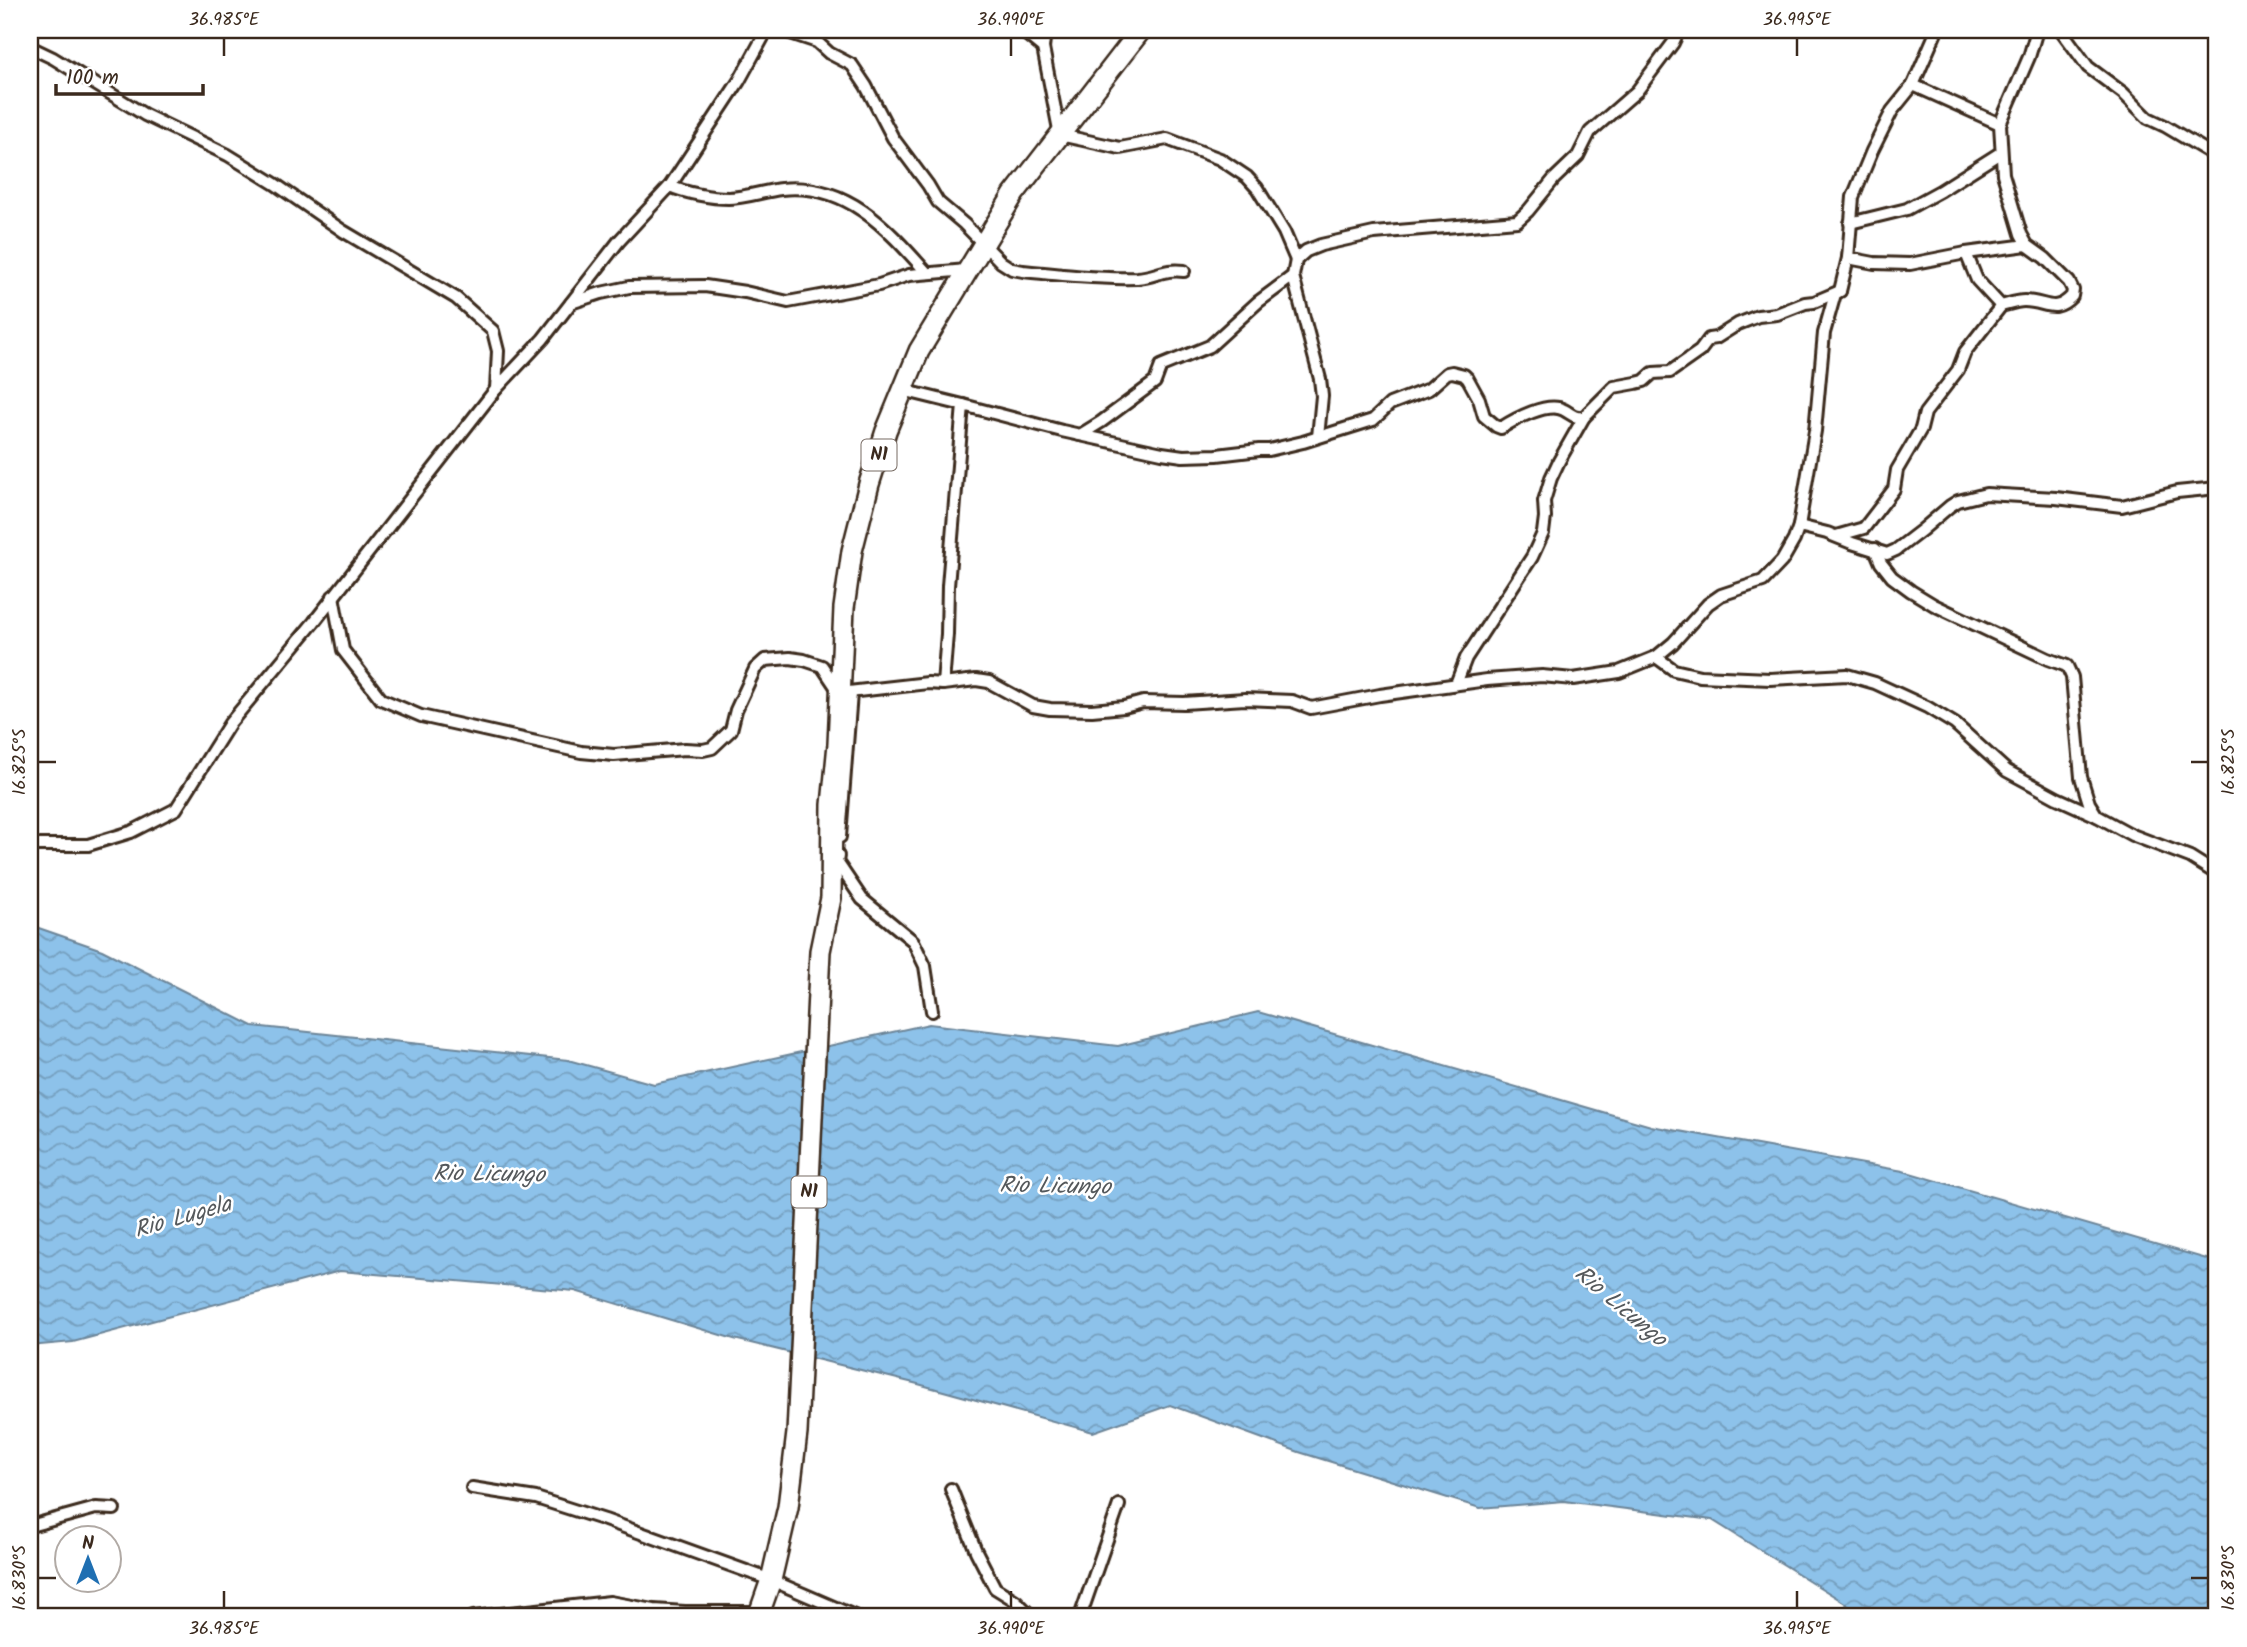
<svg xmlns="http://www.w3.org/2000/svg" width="2247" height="1647" font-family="Kalam,sans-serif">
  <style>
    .water { fill: url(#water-waves); stroke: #6c8598; stroke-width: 2 }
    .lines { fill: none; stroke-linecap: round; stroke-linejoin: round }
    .street-casing { stroke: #3b2a1e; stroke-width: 16 }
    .highway-casing { stroke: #3b2a1e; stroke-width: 24 }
    .street { stroke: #fff; stroke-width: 10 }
    .highway { stroke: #fff; stroke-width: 19 }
    .ticks { fill: none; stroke: #3b2a1e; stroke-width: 2.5 }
    .labels { text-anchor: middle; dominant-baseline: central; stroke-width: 5; stroke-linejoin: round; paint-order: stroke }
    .shield { fill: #fff; stroke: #766a62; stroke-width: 2 }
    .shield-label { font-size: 19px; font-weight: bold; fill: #3b2a1e }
    .water-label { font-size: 23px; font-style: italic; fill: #54585b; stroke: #fff }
    .neatline { fill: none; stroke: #3b2a1e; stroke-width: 2.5 }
    .ticks-label { font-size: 18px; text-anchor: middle; fill: #3b2a1e }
  </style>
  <defs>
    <pattern id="water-waves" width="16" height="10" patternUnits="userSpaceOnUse" patternTransform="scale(1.75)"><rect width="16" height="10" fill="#8dc2ea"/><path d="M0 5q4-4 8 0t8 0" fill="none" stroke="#749ebd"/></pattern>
  </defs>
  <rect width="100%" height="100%" fill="#fff"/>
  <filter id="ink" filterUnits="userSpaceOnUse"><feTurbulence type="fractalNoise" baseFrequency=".0143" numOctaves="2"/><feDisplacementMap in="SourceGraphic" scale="14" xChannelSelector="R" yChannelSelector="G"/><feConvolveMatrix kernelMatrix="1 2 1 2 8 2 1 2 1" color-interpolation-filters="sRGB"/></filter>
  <g filter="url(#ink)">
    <path class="water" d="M30 925 102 950 253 1026 568 1060 654 1084 929 1024 1118 1046 1258 1012 1651 1126 1903 1171 2217 1262V1617H1860L1845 1603 1712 1520 1564 1501 1480 1508 1299 1452 1170 1405 1093 1432 918 1384 734 1339 575 1291 340 1271 73 1342 30 1346Z"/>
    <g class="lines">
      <g class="street-casing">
        <g id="street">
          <path d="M781 30 817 42 829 53 852 65 866 86 893 138 928 185 938 202 964 224 1001 262 1012 269 1023 271C1061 275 1099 279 1137 278 1155 277 1165 268 1184 271"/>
          <path d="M1021 30 1043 48 1060 135 1120 148 1167 139 1220 159 1247 177 1257 188 1284 232 1296 260"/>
          <path d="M2061 30 2088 67 2123 93 2148 118 2165 126 2217 157"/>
          <path d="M30 47 53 58 145 115 228 155 275 184 343 231 456 298 493 331 498 351 496 389"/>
          <path d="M1043 48 1045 30"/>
          <path d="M1913 85 2000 124"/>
          <path d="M670 186C685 193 712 198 728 198 745 198 764 191 781 189 847 182 887 228 927 273"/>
          <path d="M1850 223 1907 209 1940 191 2000 153"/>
          <path d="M1966 253 1977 280 2001 306C2009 304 2017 301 2024 301 2046 301 2054 315 2072 296L2073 290 2069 282 2045 258 2027 245 2021 234 2003 174 2000 124 2029 57 2037 30"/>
          <path d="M1848 258 1874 263 1910 264 1966 253 2027 245"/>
          <path d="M571 303 601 293 629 287 705 286 745 292 788 302 879 285 909 275 967 270"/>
          <path d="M902 390 963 405"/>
          <path d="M1080 435 1101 422 1155 382 1161 366 1210 346 1258 302 1293 276"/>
          <path d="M1318 437 1322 396 1320 379 1293 276 1296 260 1306 251 1321 245 1374 233 1517 221 1528 211 1554 179 1578 156 1590 132 1637 91 1673 43 1679 30"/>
          <path d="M1799 526 1815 431 1824 333 1835 294 1840 291 1848 258 1853 197 1872 151 1892 111 1913 85 1937 30"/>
          <path d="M1836 536 1864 528 1894 489 1897 470 1921 429 1925 413 1958 370 1965 352 2001 306"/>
          <path d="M1875 549 1881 563 1892 577 1911 591 1934 605 2048 659 2067 666 2072 677 2081 777 2089 803 2097 816 2132 835 2190 857 2217 874"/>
          <path d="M333 596 343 650 381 699 421 716 581 752 614 755 685 749 703 750 712 748 731 730 736 710 755 669 765 660 790 658 804 660 822 666 840 693 928 683 943 684 976 680 989 682 1033 706 1050 709 1092 710 1124 707 1143 702 1184 703 1245 699 1292 701 1311 708 1380 695 1487 680 1542 676 1573 679 1619 672 1656 657 1673 643 1708 604 1721 595 1763 581 1782 561 1794 540 1799 526 1827 533 1852 543 1887 554 1896 550 1922 530 1950 506 1958 501 1986 494 2056 498 2122 506 2177 492 2217 488"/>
          <path d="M1656 657 1674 670 1700 676 1770 679 1847 675 1875 683 1927 707 1955 724 2007 771 2057 798 2097 816"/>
          <path d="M943 684 947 634 948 586 963 405 1062 431 1162 453 1183 456 1217 455 1259 450H1269L1303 442 1373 420 1390 404 1429 389 1447 373 1452 372 1464 375 1468 379 1479 399 1484 416 1496 426 1501 428C1515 419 1548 401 1564 410 1572 414 1573 418 1584 417L1614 387 1636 383 1644 381 1653 373 1670 372 1700 351 1709 339 1716 338 1738 324 1758 316 1777 314 1805 303 1814 302 1840 291"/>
          <path d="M1456 684 1466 658 1532 557 1543 533 1545 517 1544 501 1551 478 1559 461 1584 417"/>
          <path d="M840 837 851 693"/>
          <path d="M30 845H88L131 832 176 809 230 723 314 622 496 389 543 339 619 241 670 186 739 81 767 30"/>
          <path d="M838 856 837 862 862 899 913 941 925 966 932 1011"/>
          <path d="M472 1488 536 1498 605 1520 771 1580 857 1617"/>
          <path d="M951 1489 976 1551 995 1588 1016 1601 1032 1617"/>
          <path d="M30 1526 96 1508 114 1509"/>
          <path d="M473 1617 610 1602 654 1610 685 1612H760"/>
          <path d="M1080 1617 1119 1505"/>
        </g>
      </g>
      <g class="highway-casing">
        <path id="highway" d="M758 1617 771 1580 788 1507 797 1433 820 951 831 898 832 805 838 744 844 608 852 551 869 484 886 431 919 351 1014 194 1141 30"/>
      </g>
      <use href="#street" class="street"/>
      <use href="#highway" class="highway"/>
    </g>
  </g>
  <path class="ticks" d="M224 38V56M1011 38V56M1797 38V56M38 762H56M2191 762H2208M38 1578H56M2191 1578H2208M224 1591V1608M1011 1591V1608M1797 1591V1608"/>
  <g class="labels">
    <g class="shield">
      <rect x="861.5" y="439.5" width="35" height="31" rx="5"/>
      <rect x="791.5" y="1176.5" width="35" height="31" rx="5"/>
    </g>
    <g class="shield-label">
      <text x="879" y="455">N1</text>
      <text x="809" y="1192">N1</text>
    </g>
    <g class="water-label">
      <text transform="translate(489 1175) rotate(1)">Rio Licungo</text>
      <text transform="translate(1055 1187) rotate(1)">Rio Licungo</text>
      <text transform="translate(183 1218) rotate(-16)">Rio Lugela</text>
      <text transform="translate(1620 1307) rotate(40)">Rio Licungo</text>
    </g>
  </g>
  <rect width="2247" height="1647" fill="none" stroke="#fff" stroke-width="77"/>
  <g transform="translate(88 1559)"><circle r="33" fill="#ffffff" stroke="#b1aaa5" stroke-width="2"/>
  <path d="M0-5L12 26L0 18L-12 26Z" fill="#1f6fb2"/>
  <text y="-10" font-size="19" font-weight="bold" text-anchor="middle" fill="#3b2a1e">N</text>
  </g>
  <path d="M56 84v10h147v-10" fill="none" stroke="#3b2a1e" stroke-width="3.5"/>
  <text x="66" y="84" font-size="21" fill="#3b2a1e" stroke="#ffffff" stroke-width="5" paint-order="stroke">100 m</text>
  <rect x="38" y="38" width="2170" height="1570" class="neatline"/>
  <g class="ticks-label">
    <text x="224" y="25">36.985°E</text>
    <text x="1011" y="25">36.990°E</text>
    <text x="1797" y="25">36.995°E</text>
    <text transform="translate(19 762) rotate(-90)" y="6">16.825°S</text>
    <text transform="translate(2228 762) rotate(-90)" y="6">16.825°S</text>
    <text transform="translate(19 1578) rotate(-90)" y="6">16.830°S</text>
    <text transform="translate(2228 1578) rotate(-90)" y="6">16.830°S</text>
    <text x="224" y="1634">36.985°E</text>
    <text x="1011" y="1634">36.990°E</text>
    <text x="1797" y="1634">36.995°E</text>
  </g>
</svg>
